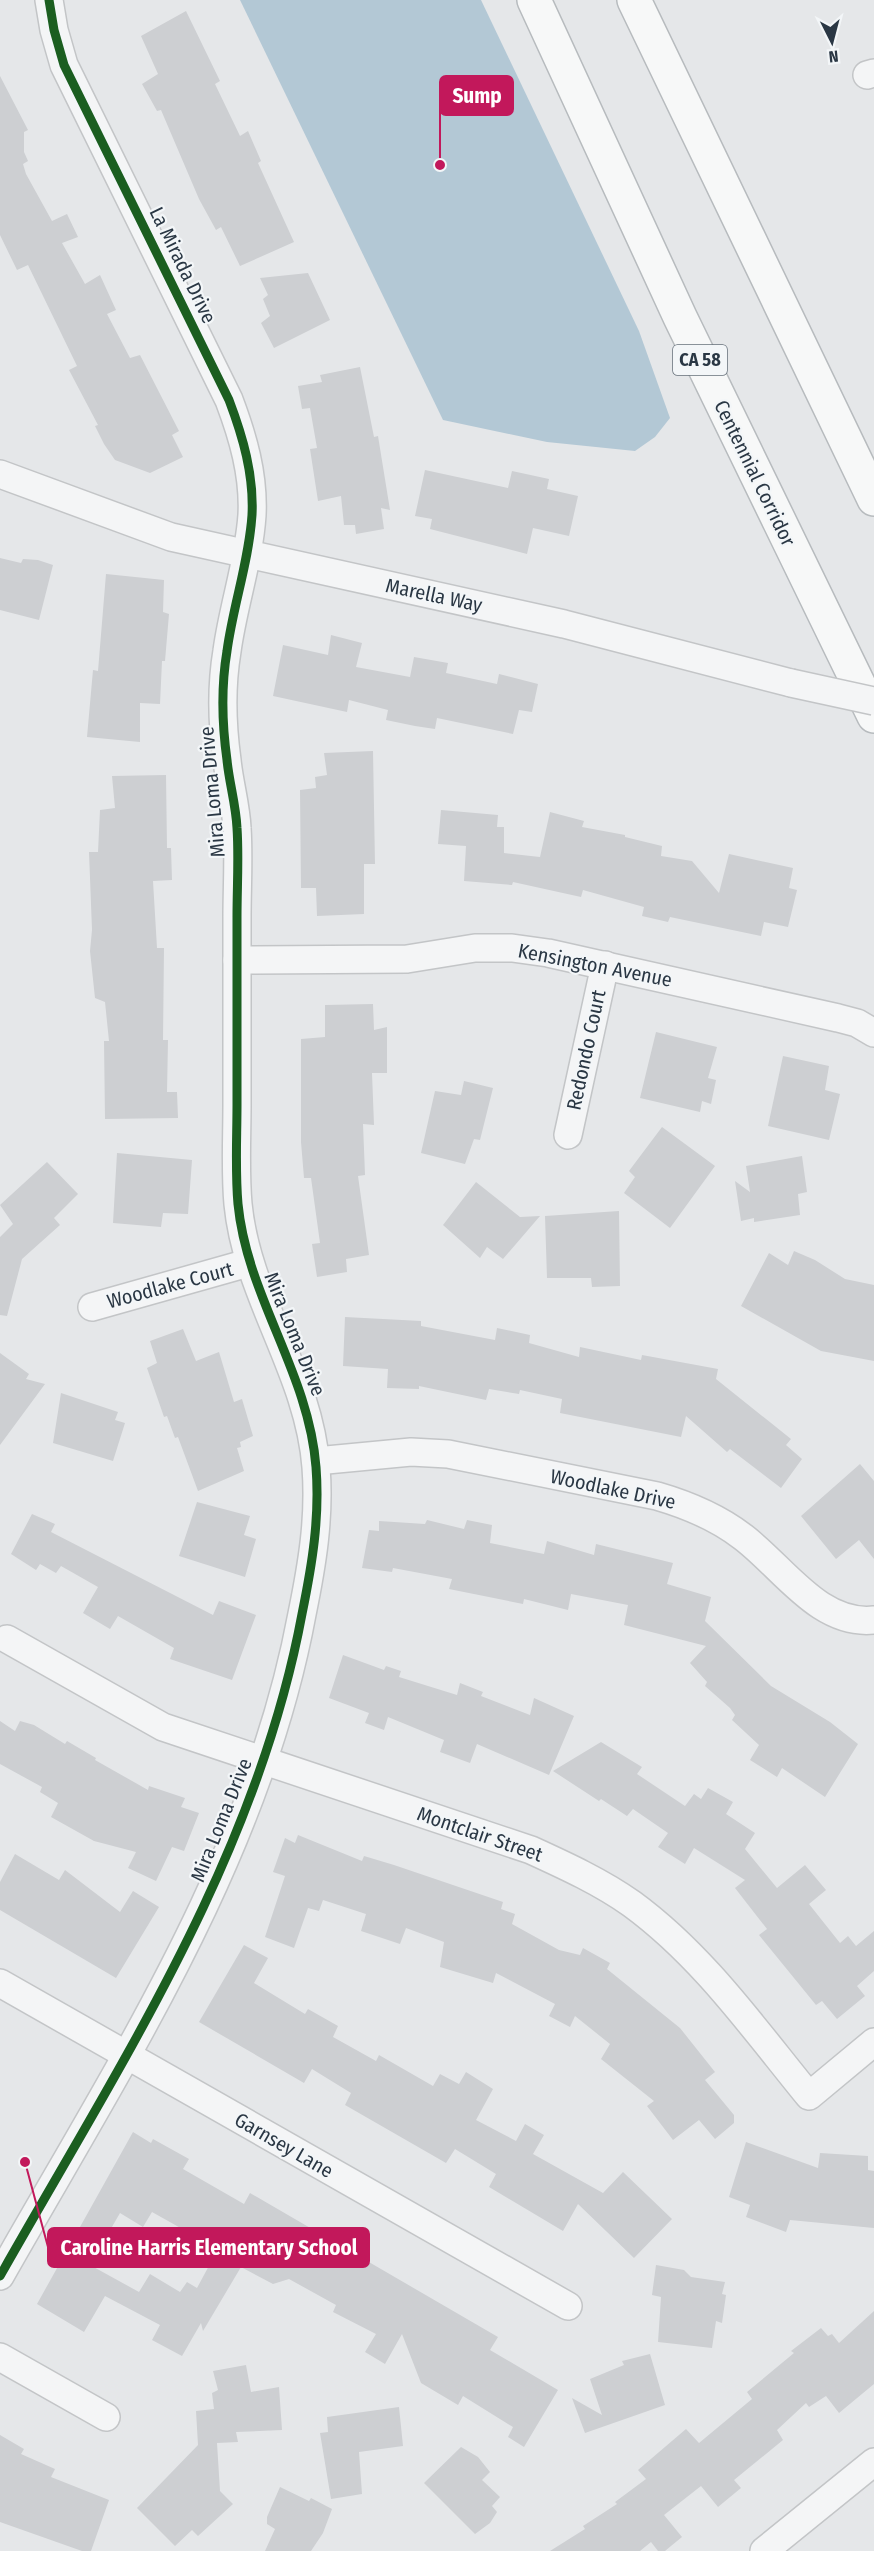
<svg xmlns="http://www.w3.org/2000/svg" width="874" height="2551" font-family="'Fira Sans Condensed',sans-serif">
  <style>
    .water { fill: #b3c8d5 }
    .building { fill: #cdcfd2; fill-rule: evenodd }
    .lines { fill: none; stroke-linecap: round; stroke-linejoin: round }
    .minor-casing { stroke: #c3c5c7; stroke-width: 30 }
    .motorway-casing { stroke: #b7bbbe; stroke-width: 36 }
    .minor { stroke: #f4f5f6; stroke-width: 27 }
    .motorway { stroke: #f7f8f8; stroke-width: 33 }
    .minor-bridge-casing { stroke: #c3c5c7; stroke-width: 30; stroke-linecap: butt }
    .minor-bridge { stroke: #f4f5f6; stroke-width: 27 }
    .cycleway-casing { stroke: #f3f6f8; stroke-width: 13 }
    .cycleway { stroke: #1b5e20; stroke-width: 9 }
    .labels { text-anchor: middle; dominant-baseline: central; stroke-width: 4.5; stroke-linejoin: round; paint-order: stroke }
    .shield { fill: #f3f6f8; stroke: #66707a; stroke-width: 1.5 }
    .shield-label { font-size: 18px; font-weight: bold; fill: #2a3744 }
    .street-label { font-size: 20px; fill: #2a3744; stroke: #f3f6f8 }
    .leader { fill: none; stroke: #c2185b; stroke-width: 2 }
    .callout-dot { fill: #c2185b; stroke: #f3f6f8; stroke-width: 2 }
    .callout { fill: #c2185b; stroke: #c2185b; stroke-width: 2 }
    .callout-label { font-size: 21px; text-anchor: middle; font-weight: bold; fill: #fff }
  </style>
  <rect width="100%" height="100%" fill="#e5e7e9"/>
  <path class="water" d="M240 0H481L639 331 670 418 655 437 635 451 547 442 443 420Z"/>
  <g class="building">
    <path d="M186 11 220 81 215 84 240 136 248 131 261 161 258 163 294 242 240 266 221 227 216 230 199 199 161 110 157 111 142 84 158 74 141 36Z"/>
    <path d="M0 76 28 130 24 132V152L28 161 23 164 26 174 52 221 67 214 78 237 62 243 85 284 100 275 116 310 107 314 130 358 140 355 179 431 172 435 183 457 150 473 115 460 104 444 95 426 98 425 69 370 77 366 28 265 17 270 0 235Z"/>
    <path d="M308 273 330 320 274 348 261 323 270 316 263 299 268 295 260 278Z"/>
    <path d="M360 367 374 437 378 436 390 510 381 508 384 529 356 534 355 525H344L341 496 318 501 310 449 317 448 310 408 302 409 298 386 322 382 320 375Z"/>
    <path d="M425 470 508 488 512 471 549 479 547 489 578 496 569 536 533 528 527 554 430 529 432 519 415 516Z"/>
    <path d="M0 558 21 563 23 559 38 560 53 565 39 620 0 610Z"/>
    <path d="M106 574 164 580 163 612 169 614 165 661H162L160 704 140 703V742L87 737 93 670 98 671Z"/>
    <path d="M331 635 362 643 356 667 410 677 414 657 448 663 446 673 497 684 499 674 538 684 532 712 519 710 513 734 437 718 435 729 415 726 386 720 388 710 349 700 347 712 273 696 283 645 328 655Z"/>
    <path d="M373 751 375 864H364V914L317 916 316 888H301L300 790 316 788 315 777 327 775 324 753Z"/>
    <path d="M166 775 167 848H171L172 880 153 881 157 948H164L163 1040H168L167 1092H177L178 1118 105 1119 104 1041H109L105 1002 95 998 90 951 92 930 89 852H98L100 810 115 808 112 776Z"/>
    <path d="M441 810 498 815 497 827H504V853L540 857 550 812 584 821 582 827 625 835V837L662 846 661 856 692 861 719 893 729 854 793 868 789 888 797 890 788 927 764 922 761 936 670 917 668 922 642 916 644 907 583 890 581 897 513 882 512 885 464 881 466 846 438 844Z"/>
    <path d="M373 1004 374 1030 387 1027V1073H372L374 1125 363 1124 365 1175 358 1176 369 1255 346 1259 347 1272 317 1277 312 1244 320 1243 311 1178H304L301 1142V1039L325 1037V1005Z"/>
    <path d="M656 1032 717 1047 708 1078 716 1080 711 1104 702 1101 700 1112 640 1098Z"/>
    <path d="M783 1056 829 1066 825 1090 840 1094 829 1140 768 1126Z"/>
    <path d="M464 1081 493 1088 480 1140 474 1139 465 1164 421 1153 435 1091 461 1095Z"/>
    <path d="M662 1127 715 1166 670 1228 624 1193 635 1177 629 1171Z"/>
    <path d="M117 1153 192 1160 188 1214 163 1213 161 1227 113 1223Z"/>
    <path d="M802 1156 807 1192 798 1194 800 1215 754 1222V1218L741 1221 735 1181 750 1192 746 1166Z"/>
    <path d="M47 1162 78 1194 54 1218 60 1225 22 1259 7 1316 0 1315V1237L13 1224 0 1205Z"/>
    <path d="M476 1182 520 1217 540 1216 503 1259 487 1247 480 1258 443 1225Z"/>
    <path d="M619 1211 620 1286 592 1287 591 1278H547L545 1216Z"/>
    <path d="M794 1251 815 1260 845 1279 874 1285V1361L821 1351 741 1306 769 1253 788 1265Z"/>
    <path d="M345 1317 421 1321V1326L495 1340 497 1328 530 1335 529 1343 579 1357 580 1347 641 1360 642 1355 718 1369 716 1379 791 1439 786 1445 802 1459 781 1488 730 1449 727 1452 686 1416 681 1437 560 1413 562 1399 520 1390 519 1394 489 1389 486 1400 419 1386V1389L387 1388 388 1369 343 1366Z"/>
    <path d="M183 1329 196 1361 219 1352 234 1402 242 1399 253 1436 240 1442 241 1447 237 1448 244 1471 198 1491 178 1437 175 1438 167 1416 164 1417 147 1368 157 1363 150 1341Z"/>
    <path d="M0 1353 29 1374 26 1379 45 1384 0 1445Z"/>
    <path d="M61 1393 118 1412 115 1420 125 1423 113 1461 53 1443Z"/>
    <path d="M860 1464 874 1481V1559L859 1540 836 1559 801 1516Z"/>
    <path d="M197 1502 250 1516 244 1535 256 1539 245 1577 179 1556Z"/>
    <path d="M32 1514 55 1524 51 1532 213 1615 219 1601 256 1615 232 1680 170 1659 174 1648 118 1616 110 1629 83 1613 98 1587 61 1566 56 1573 40 1564 36 1570 11 1554Z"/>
    <path d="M427 1520 464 1529 467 1520 492 1525 490 1543 544 1554 547 1541 594 1555 596 1544 673 1563 667 1584 711 1597 705 1621 771 1686 830 1722 858 1744 825 1797 782 1768 777 1777 750 1760 759 1745 732 1720 735 1715 730 1708 705 1686 707 1682 690 1663 706 1646 624 1625 628 1605 571 1594 568 1610 524 1599 523 1604 449 1589 452 1579 393 1568 392 1572 362 1568 369 1530 379 1531V1521L425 1524Z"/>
    <path d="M343 1655 384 1670 386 1666 401 1671 399 1677 457 1695 460 1683 483 1692 481 1696 530 1715 534 1698 574 1716 549 1775 477 1744 470 1763 440 1752 444 1740 388 1717 384 1730 365 1723 369 1713 329 1698Z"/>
    <path d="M0 1721 15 1731 20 1721 34 1725 65 1744 67 1741 96 1758 95 1760 148 1790 149 1786 185 1798 181 1807 199 1813 184 1851 172 1847 156 1881 128 1868 136 1852 94 1841 51 1817 58 1803 40 1792 42 1787 0 1764Z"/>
    <path d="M601 1742 642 1767 637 1774 685 1806 694 1794 701 1799 708 1788 733 1802 726 1814 755 1833 745 1849 777 1888 805 1865 826 1890 809 1904 840 1943 848 1936 856 1946 874 1931V1971L857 1986 865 1996 837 2019 822 2001 816 2005 759 1935 767 1929 735 1888 745 1880 694 1848 685 1864 658 1847 668 1833 633 1809 627 1816 601 1799 599 1801 553 1771Z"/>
    <path d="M298 1835 362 1861 364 1856 394 1865 503 1902 501 1909 515 1914 512 1924 559 1950 580 1955 583 1948 610 1963 607 1969 680 2028 715 2072 705 2080 734 2115V2123L715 2139 699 2120 673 2140 647 2106 654 2101 601 2059 610 2044 575 2016 570 2027 549 2016 555 2004 496 1973 493 1983 440 1967 444 1942 406 1928 400 1944 361 1931 366 1914 323 1900 319 1911 308 1908 294 1948 265 1937 285 1876 273 1872 285 1838 295 1843Z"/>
    <path d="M15 1854 59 1880 65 1870 120 1912 133 1891 159 1907 116 1978 0 1910V1882Z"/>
    <path d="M244 1945 268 1958 254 1983 305 2014 308 2009 338 2026 333 2037 376 2061 379 2055 433 2086 440 2074 459 2084 466 2072 493 2089 476 2120 516 2141 525 2124 544 2135 533 2154 603 2193 623 2172 672 2219 634 2258 578 2204 563 2231 489 2187 496 2174 455 2149 446 2163 345 2105 351 2093 312 2069 304 2083 199 2022Z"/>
    <path d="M133 2132 151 2143 153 2139 189 2159 183 2169 244 2204 250 2193 498 2337 490 2350 558 2390 524 2447 508 2437 513 2427 463 2396 458 2405 421 2383 402 2334 385 2364 365 2352 376 2334 333 2312 336 2305 289 2279 273 2284 241 2267 203 2331 201 2323 182 2356 152 2340 160 2325 105 2296 84 2332 37 2304ZM152 2212 218 2249 197 2288 187 2282 180 2292 150 2274 139 2292 90 2265 120 2213 143 2227Z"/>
    <path d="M746 2142 818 2168 820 2153 868 2156V2170L874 2171V2228L790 2220 786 2232 746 2217 750 2205 729 2197Z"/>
    <path d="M656 2265 684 2270 691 2277 725 2282 722 2294 726 2295 722 2323 716 2321 712 2348 658 2342 661 2297 652 2295Z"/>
    <path d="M874 2311V2384L839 2413 826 2396 809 2407 806 2403 777 2430 783 2440 734 2480 741 2488 718 2507 701 2486 664 2515 682 2537 671 2546 665 2551H658L651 2542 640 2551H550L585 2529 583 2526 617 2504 615 2502 646 2479 638 2470 686 2429 699 2443 752 2399 747 2392 794 2353 791 2351 821 2328 828 2336 832 2334 839 2343Z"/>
    <path d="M650 2354 665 2405 585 2433 572 2398 602 2415 590 2379 624 2365 622 2361Z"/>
    <path d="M246 2365 251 2392 279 2387 282 2430 236 2432 238 2442 217 2443 220 2491 233 2504 198 2536 192 2530 175 2546 137 2508 198 2445 196 2411 214 2409 212 2393 218 2390 213 2371Z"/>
    <path d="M399 2407 403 2446 359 2452 362 2494 331 2499 320 2433 328 2432 327 2417Z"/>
    <path d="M0 2435 24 2449 21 2454 55 2469 51 2477 109 2500 91 2551H82L0 2522Z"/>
    <path d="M461 2447 478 2457 490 2472 482 2480 500 2497 492 2506 497 2512 490 2523 475 2534 424 2483Z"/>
    <path d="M280 2487 309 2501 311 2498 332 2509 323 2533 311 2551H265L275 2529 267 2524V2517Z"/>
  </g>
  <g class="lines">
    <g class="minor-casing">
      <g id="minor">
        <path d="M867 75 874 73"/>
        <path d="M0 474 171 537 564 624 791 683"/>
        <path d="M237 960 407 959 475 948H512L548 953 838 1018 857 1023 874 1033"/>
        <path d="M568 1135 605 965"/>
        <path d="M92 1307 248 1263"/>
        <path d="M316 1461 411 1452 448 1454 657 1496C688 1505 717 1517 743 1537 783 1567 819 1626 874 1620"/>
        <path d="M7 1639 163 1727 531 1850C566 1866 601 1882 632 1904 703 1956 754 2029 809 2096L874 2042"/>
        <path d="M0 1983 568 2306"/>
        <path d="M0 2276C120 2064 257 1857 302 1614 312 1565 320 1518 316 1467 309 1373 247 1297 238 1204 235 1171 237 1137 237 1105 237 1042 237 980 237 917 237 887 239 857 237 828 236 805 229 782 227 760 222 724 221 687 227 651 233 606 249 561 252 515 254 475 243 437 229 400L64 65 54 30 49 0"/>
        <path d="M0 2357 106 2417"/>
        <path d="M764 2551 874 2462"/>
      </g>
    </g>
    <g class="motorway-casing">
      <g id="motorway">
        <path d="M534 0 680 317 874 716"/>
        <path d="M634 0 874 499"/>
      </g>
    </g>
    <use href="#minor" class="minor"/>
    <use href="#motorway" class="motorway"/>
    <g class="minor-bridge-casing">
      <path id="minor-bridge" d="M791 683 874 701"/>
    </g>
    <use href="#minor-bridge" class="minor-bridge"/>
    <g class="cycleway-casing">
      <path id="cycleway" d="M0 2276C120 2064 257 1857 302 1614 312 1565 320 1518 316 1467 309 1373 247 1297 238 1204 235 1171 237 1137 237 1105 237 1042 237 980 237 917 237 887 239 857 237 828 236 805 229 782 227 760 222 724 221 687 227 651 233 606 249 561 252 515 254 475 243 437 229 400L64 65 54 30 49 0"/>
    </g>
    <use href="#cycleway" class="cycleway"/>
  </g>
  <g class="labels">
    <rect class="shield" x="673" y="345" width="54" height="30" rx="4.5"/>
    <g class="shield-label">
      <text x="700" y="360">CA 58</text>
    </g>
    <g class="street-label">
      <text transform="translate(183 265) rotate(64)">La Mirada Drive</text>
      <text transform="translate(755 473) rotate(64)">Centennial Corridor</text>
      <text transform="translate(434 595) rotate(12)">Marella Way</text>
      <text transform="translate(212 792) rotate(-95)">Mira Loma Drive</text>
      <text transform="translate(595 965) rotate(11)">Kensington Avenue</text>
      <text transform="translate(586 1050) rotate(-78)">Redondo Court</text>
      <text transform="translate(170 1285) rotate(-15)">Woodlake Court</text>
      <text transform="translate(295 1334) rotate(68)">Mira Loma Drive</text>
      <text transform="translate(613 1489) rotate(12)">Woodlake Drive</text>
      <text transform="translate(221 1820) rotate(-68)">Mira Loma Drive</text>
      <text transform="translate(480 1834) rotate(19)">Montclair Street</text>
      <text transform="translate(284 2145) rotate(30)">Garnsey Lane</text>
    </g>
  </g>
  <path class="leader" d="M440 165L440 95M25 2162L48 2247"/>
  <g class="callout-dot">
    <circle cx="440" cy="165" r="6"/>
    <circle cx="25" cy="2162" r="6"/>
  </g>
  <g class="callout">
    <rect x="440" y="76" width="73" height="39" rx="6"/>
    <rect x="48" y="2228" width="321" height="39" rx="6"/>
  </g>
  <g class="callout-label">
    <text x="477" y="103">Sump</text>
    <text x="209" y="2255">Caroline Harris Elementary School</text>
  </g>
  <g transform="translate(832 42) rotate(174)" stroke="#f3f6f8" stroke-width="4.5" paint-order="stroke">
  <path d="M0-4.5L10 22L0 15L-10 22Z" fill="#2a3744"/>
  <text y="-9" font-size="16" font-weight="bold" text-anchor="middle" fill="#2a3744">N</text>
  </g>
</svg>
